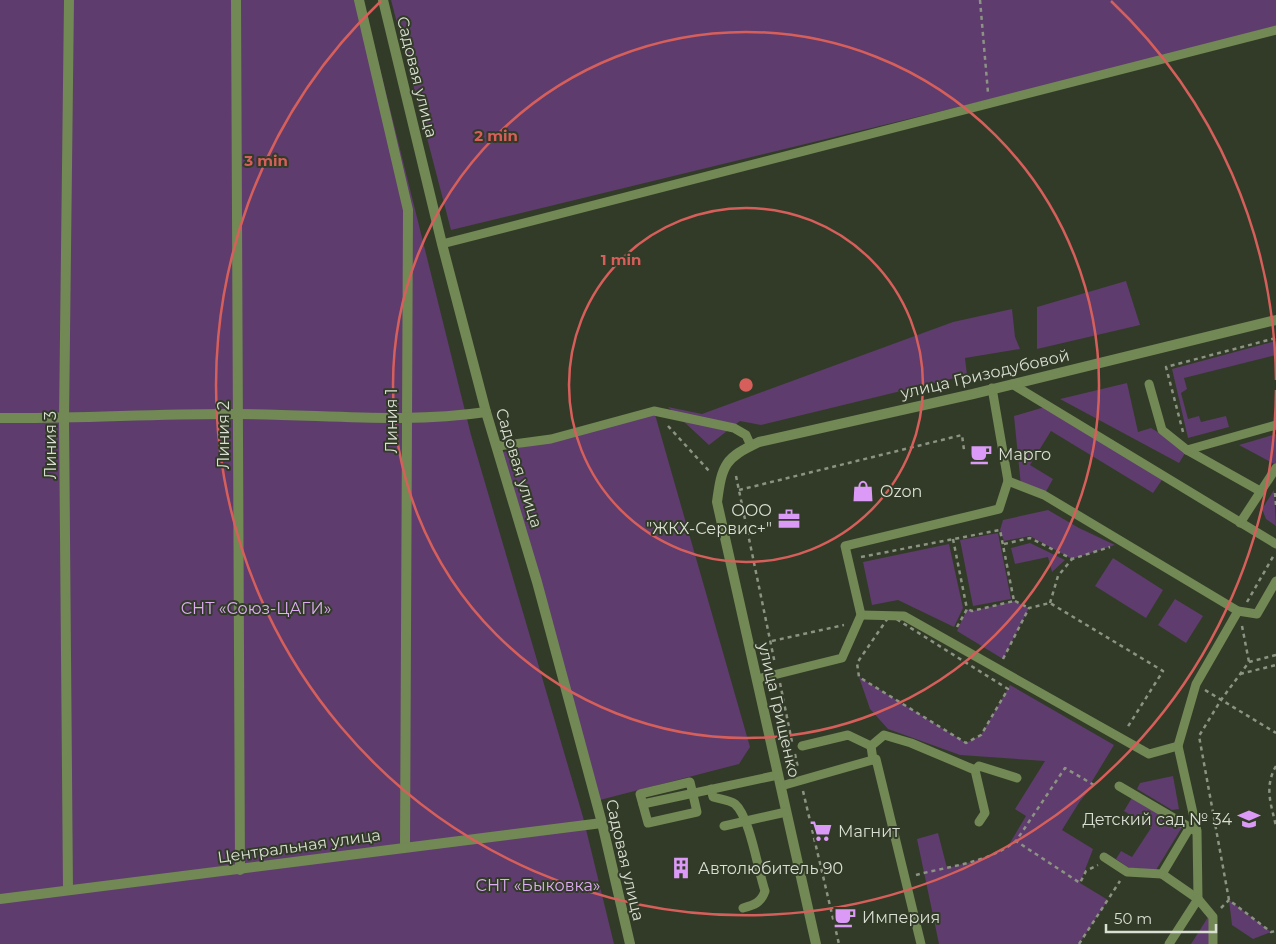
<svg xmlns="http://www.w3.org/2000/svg" width="1276" height="944" font-family="Montserrat,sans-serif">
  <style>
    .green { fill: #5e3c6d }
    .lines { fill: none; stroke-linecap: round; stroke-linejoin: round }
    .path { stroke: #8c9383; stroke-width: 2.5; stroke-dasharray: 4 4; stroke-linecap: butt }
    .lane { stroke: #728855; stroke-width: 9 }
    .street { stroke: #728855; stroke-width: 10 }
    .lane-bridge { stroke: #728855; stroke-width: 9 }
    .ring { fill: none; stroke: #d75f5b; stroke-width: 2.5 }
    .labels { text-anchor: middle; dominant-baseline: central; stroke-width: 4; stroke-linejoin: round; paint-order: stroke }
    .street-label { font-size: 16px; fill: #dadfd3; stroke: #323b27 }
    .poi-label { font-size: 16px; fill: #dadfd3; stroke: #323b27; text-anchor: start }
    .park-label { font-size: 16px; fill: #deadf5; stroke: #323b27 }
    .centre { fill: #d75f5b; stroke: #323b27; stroke-width: 2.5 }
    .ring-label { font-size: 15px; text-anchor: middle; font-weight: bold; fill: #d75f5b; stroke: #323b27; stroke-width: 4; stroke-linejoin: round; paint-order: stroke }
  </style>
  <rect width="100%" height="100%" fill="#323b27"/>
  <g class="green">
    <path d="M0 0H363L471 435 583 817 614 944H0Z"/>
    <path d="M391 0H1276V30L451 230Z"/>
    <path d="M1126 281 1140 325 1037 349V307Z"/>
    <path d="M1012 309 1015 337 1020 349 965 358 967 375 761 425 740 421 709 445 668 407 702 414 953 322Z"/>
    <path d="M1276 341V355L1184 378 1187 389 1181 393 1188 419 1199 416 1201 422 1226 416 1229 427 1188 438 1172 369Z"/>
    <path d="M1127 383 1138 432 1151 428 1187 450 1179 463 1060 399Z"/>
    <path d="M1048 406 1164 477 1153 493 1051 431 1030 465 1053 479 1044 495 1021 486 1014 416Z"/>
    <path d="M654 411 750 747 739 764 596 801 500 453Z"/>
    <path d="M1276 434V465L1239 445Z"/>
    <path d="M1274 490 1276 526 1266 519 1262 509Z"/>
    <path d="M1048 510 1079 528 1115 545 1072 559 1030 536 1004 541 1000 530 1003 520Z"/>
    <path d="M998 533 1011 599 973 606 960 540Z"/>
    <path d="M1030 543 1065 560 1052 572 1048 557 1015 564 1011 548Z"/>
    <path d="M949 544 963 608 954 627 898 600 872 605 863 562Z"/>
    <path d="M1113 558 1163 590 1146 618 1095 586Z"/>
    <path d="M1175 599 1203 616 1186 643 1158 625Z"/>
    <path d="M1014 601 1029 608 1003 659 957 631 967 609 972 611Z"/>
    <path d="M859 677 966 743 981 735 1010 685 1114 745 1091 783 1094 785 1080 801 1062 830 1093 849 1080 883 1108 900 1079 944H939L917 839 938 833 947 868 971 862 1007 848 1026 816 1015 809 1045 761 960 755 888 729 870 709Z"/>
    <path d="M1173 776 1179 809 1172 810 1137 789 1140 783Z"/>
    <path d="M1133 796 1184 824 1156 870 1129 868 1116 859 1121 851 1132 857 1151 828 1124 811Z"/>
    <path d="M1229 900 1271 932 1253 939 1232 925Z"/>
    <path d="M1210 914 1213 944H1191Z"/>
  </g>
  <g class="lines">
    <g class="path">
      <path d="M980 0 988 93"/>
      <path d="M668 426 710 472"/>
      <path d="M1183 432 1166 367 1276 338"/>
      <path d="M736 476 775 664"/>
      <path d="M739 490 962 435 964 450"/>
      <path d="M1275 493 1276 506"/>
      <path d="M953 539 967 609 957 627"/>
      <path d="M1004 544 1030 538 1072 559 1110 547"/>
      <path d="M861 557 1000 530 1014 601 972 611 967 609"/>
      <path d="M1015 601 1029 608"/>
      <path d="M1247 602 1274 555"/>
      <path d="M1050 603 1058 576 1072 559"/>
      <path d="M890 615 1008 689 981 735 966 743 859 677 857 663Z"/>
      <path d="M1242 626 1249 662"/>
      <path d="M772 641 844 625"/>
      <path d="M1276 655 1249 662 1221 700 1199 736 1229 900 1271 932 1276 931"/>
      <path d="M1003 659 1029 608 1050 603 1163 671 1127 728"/>
      <path d="M1240 674 1276 665"/>
      <path d="M780 683 792 742"/>
      <path d="M1205 690 1276 733"/>
      <path d="M795 754 798 768"/>
      <path d="M1276 766C1264 787 1271 804 1276 826"/>
      <path d="M1094 785 1065 768 1016 841 1080 883 1086 871 1098 865"/>
      <path d="M803 791 839 944"/>
      <path d="M916 875C949 866 988 863 1016 841"/>
      <path d="M1221 908 1229 900"/>
      <path d="M1079 944 1120 881"/>
    </g>
    <g class="lane">
      <path d="M442 244 1276 30"/>
      <path d="M1012 384 1276 544"/>
      <path d="M1149 384 1162 430 1187 450 1260 491"/>
      <path d="M992 388 1008 481 1044 495 1238 611 1257 614 1276 581"/>
      <path d="M498 446 551 439 654 411 734 428 746 435 751 446"/>
      <path d="M1187 450 1276 425"/>
      <path d="M1240 523 1276 468"/>
      <path d="M861 615 904 616 1149 754 1178 746"/>
      <path d="M757 679 842 658 861 615 845 546 999 509 1008 481"/>
      <path d="M802 746 848 735 871 746"/>
      <path d="M873 760 871 746 884 735 911 743 975 770 985 813 979 822"/>
      <path d="M975 770 979 766 1017 778"/>
      <path d="M690 782 697 812 648 823 640 794Z"/>
      <path d="M781 786 876 759 921 944"/>
      <path d="M1119 786 1194 830"/>
      <path d="M711 789 713 797C720 799 730 800 735 804 750 817 758 871 765 891 761 903 754 905 743 908"/>
      <path d="M643 804 778 775"/>
      <path d="M1190 827 1162 874 1198 899"/>
      <path d="M1104 857 1127 872 1162 874"/>
      <path d="M1198 899 1197 831 1178 746 1196 684 1238 611"/>
      <path d="M1169 944 1198 899 1213 917V944"/>
    </g>
    <g class="street">
      <path d="M236 0 240 870"/>
      <path d="M359 0 408 210 405 847"/>
      <path d="M383 0 442 244 486 412 537 582 602 823 630 944"/>
      <path d="M0 418C80 419 160 413 239 414 321 414 405 424 486 412"/>
      <path d="M68 890 64 419 69 0"/>
      <path d="M0 899 602 823"/>
      <path d="M816 944 717 502C722 464 725 458 759 442L973 394 1276 320"/>
    </g>
    <path class="lane-bridge" d="M724 826 786 812"/>
  </g>
  <g class="ring">
    <circle cx="746" cy="385" r="177"/>
    <circle cx="746" cy="385" r="353"/>
    <path d="M1276 390A530 530 0 1 1 381 1M1111 1A530 530 0 0 1 1276 380"/>
  </g>
  <defs>
    <g id="cafe-bare" transform="scale(1.725)"><path d="M-5.5-4.5H6V0H3Q3 3.5 0 3.5H-2.5Q-5.5 3.5-5.5 0ZM3-3.2v2h1.7v-2ZM-6 4.5H4V6H-6Z" fill="#da9af6" stroke="#323b27" stroke-width="2.5" paint-order="stroke"/></g>
    <g id="shop-bare" transform="scale(1.725)"><path d="M-5-2.5h2.3a2.7 3.5 0 0 1 5.4 0H5L5.5 6h-11ZM-1.5-2.5h3a1.5 2.3 0 0 0-3 0Z" fill="#da9af6" stroke="#323b27" stroke-width="2.5" paint-order="stroke"/></g>
    <g id="office-bare" transform="scale(1.725)"><path d="M-6-3h4V-5.5h4V-3h4V5H-6ZM-1-4.5V-3h2v-1.5ZM-6 0V1H6V0Z" fill="#da9af6" stroke="#323b27" stroke-width="2.5" paint-order="stroke"/></g>
    <g id="school-bare" transform="scale(1.725)"><path d="M0-5L7-2L0 1L-7-2ZM-4 1L0 2.5L4 1V4Q0 6-4 4Z" fill="#da9af6" stroke="#323b27" stroke-width="2.5" paint-order="stroke"/></g>
    <g id="supermarket-bare" transform="scale(1.725)"><path d="M-6-5.5h2.5l.6 2H6L4.5 2H-2.5L-4.4-4H-6ZM-1.5 3.2a1.3 1.3 0 1 0 .1 0ZM3 3.2a1.3 1.3 0 1 0 .1 0Z" fill="#da9af6" stroke="#323b27" stroke-width="2.5" paint-order="stroke"/></g>
    <g id="building-bare" transform="scale(1.725)"><path d="M-4-6H4V6H1V3H-1V6H-4ZM-2.5-4.3h1.7v1.8h-1.7ZM.8-4.3h1.7v1.8H.8ZM-2.5-1h1.7V.8h-1.7ZM.8-1h1.7V.8H.8Z" fill="#da9af6" stroke="#323b27" stroke-width="2.5" paint-order="stroke"/></g>
  </defs>
  <g fill-rule="evenodd">
    <use href="#cafe-bare" x="981" y="454"/>
    <use href="#shop-bare" x="863" y="491"/>
    <use href="#office-bare" x="789" y="519"/>
    <use href="#school-bare" x="1249" y="819"/>
    <use href="#supermarket-bare" x="821" y="831"/>
    <use href="#building-bare" x="681" y="868"/>
    <use href="#cafe-bare" x="845" y="917"/>
  </g>
  <g class="labels">
    <g class="street-label">
      <text transform="translate(417 77) rotate(76)">Садовая улица</text>
      <text transform="translate(985 374) rotate(-13)">улица Гризодубовой</text>
      <text transform="translate(391 421) rotate(-90)">Линия 1</text>
      <text transform="translate(223 435) rotate(-90)">Линия 2</text>
      <text transform="translate(50 445) rotate(-90)">Линия 3</text>
      <text transform="translate(519 468) rotate(73)">Садовая улица</text>
      <text transform="translate(779 710) rotate(77)">улица Грищенко</text>
      <text transform="translate(299 846) rotate(-8)">Центральная улица</text>
      <text transform="translate(625 860) rotate(77)">Садовая улица</text>
    </g>
    <g class="poi-label">
      <text x="998" y="454">Марго</text>
      <text x="880" y="491">Ozon</text>
      <text x="772" y="510" text-anchor="end">ООО<tspan x="772" dy="18">"ЖКХ-Сервис+"</tspan></text>
      <text x="1232" y="819" text-anchor="end">Детский сад № 34</text>
      <text x="838" y="831">Магнит</text>
      <text x="698" y="868">Автолюбитель 90</text>
      <text x="862" y="917">Империя</text>
    </g>
    <g class="park-label">
      <text x="256" y="608">СНТ «Союз-ЦАГИ»</text>
      <text x="538" y="885">СНТ «Быковка»</text>
    </g>
  </g>
  <circle cx="746" cy="385" r="8" class="centre"/>
  <g class="ring-label">
    <text x="496" y="141">2 min</text>
    <text x="266" y="166">3 min</text>
    <text x="621" y="265">1 min</text>
  </g>
  <path d="M1106 924v8h110v-8" fill="none" stroke="#dadfd3" stroke-width="2.5"/>
  <text x="1114" y="924" font-size="15" fill="#dadfd3" stroke="#323b27" stroke-width="4" paint-order="stroke">50 m</text>
</svg>
